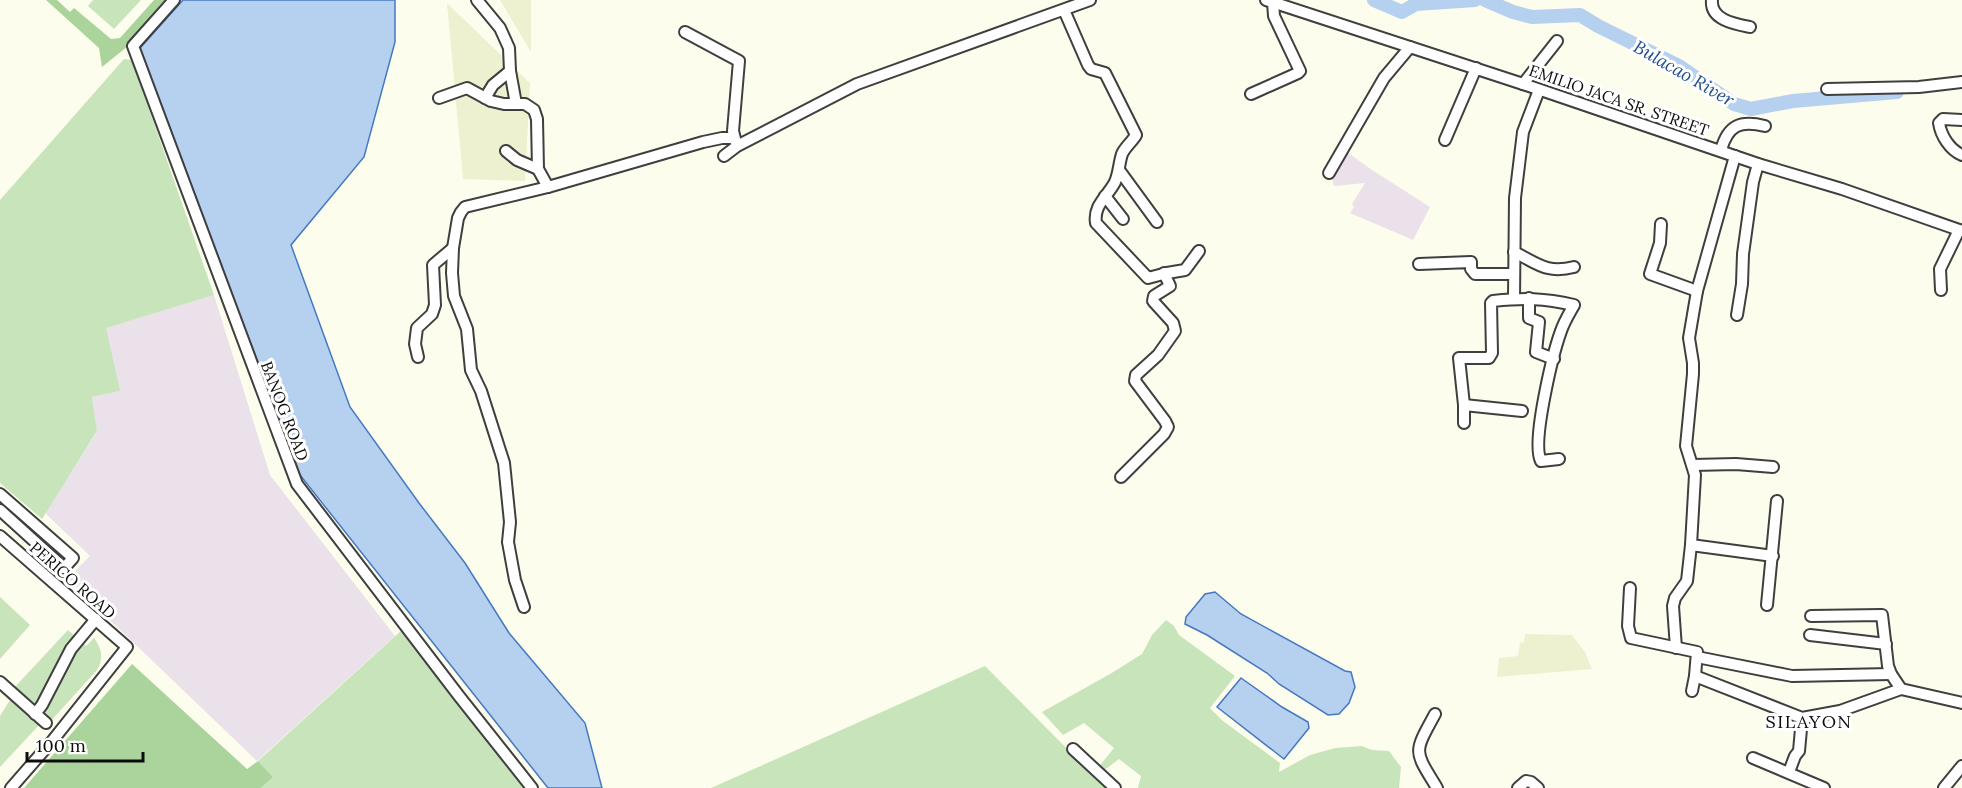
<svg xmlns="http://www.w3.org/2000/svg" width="1962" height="788" font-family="Lora,serif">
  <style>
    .industrial { fill: #eae1ea }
    .farmland { fill: #eef1cf }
    .green { fill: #c8e4ba }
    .forest { fill: #aad49b }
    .water { fill: #b6d0f0; stroke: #4479c0; stroke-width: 1.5 }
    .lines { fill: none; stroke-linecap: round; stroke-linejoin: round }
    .river { stroke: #b6d0f0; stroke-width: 14 }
    .minor-casing { stroke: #3f3f3f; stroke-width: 14 }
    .minor { stroke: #fff; stroke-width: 10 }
    .labels { text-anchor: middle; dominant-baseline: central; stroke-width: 6; stroke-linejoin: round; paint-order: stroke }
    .street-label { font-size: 16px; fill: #0c0c0c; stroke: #fff }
    .water-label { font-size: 18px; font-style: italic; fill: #214d92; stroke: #fff }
    .neighbourhood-label { font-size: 18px; letter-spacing: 1.5px; fill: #0c0c0c; stroke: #fff }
  </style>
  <rect width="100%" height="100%" fill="#fdfded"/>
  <g class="industrial">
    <path d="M1344 150 1372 170 1430 207 1413 240 1350 213 1354 207 1352 204 1365 183 1334 186 1331 174Z"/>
    <path d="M214 295 270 475 395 636 257 761 67 579 90 556 45 513 97 432 92 397 119 391 105 328Z"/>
  </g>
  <g class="farmland">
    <path d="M500 0H531V52Z"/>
    <path d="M447 3 530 83 525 181 463 179Z"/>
    <path d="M1525 634 1572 635 1585 652 1592 669 1497 677 1499 658 1518 656 1520 643 1524 642Z"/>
  </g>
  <g class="green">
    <path d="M93 0H141L114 29 88 6Z"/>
    <path d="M124 59 132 60 214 295 106 328 120 391 92 397 97 431 42 519 0 483V200Z"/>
    <path d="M0 597 30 625 0 659Z"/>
    <path d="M1166 620 1174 626 1179 635 1235 676 1210 708 1223 721 1280 763 1279 772 1310 755 1335 748 1362 746 1372 750 1389 751 1401 767 1399 788H1138L1141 776 1119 759 1102 772 1097 769 1114 748 1084 723 1063 735 1042 712 1110 674 1142 654 1152 635Z"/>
    <path d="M68 630 86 646 94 638C102 649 104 658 97 670L49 723 13 689Z"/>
    <path d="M402 630 524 788H261L273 777 258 761Z"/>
    <path d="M985 666 1106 788H711Z"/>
    <path d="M12 697 40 724 0 767V716Z"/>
  </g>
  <g class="forest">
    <path d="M46 0H57L70 12 74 8 111 39 120 38 154 0H169L128 46 102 67 99 48Z"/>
    <path d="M132 664 247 769 258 761 273 777 261 788H24Z"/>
  </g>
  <g class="water">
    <path d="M183 0H395V42L364 157 291 245 350 407 419 503 465 563 509 633 585 723 602 788H548L300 475 140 48Z"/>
    <path d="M1215 592 1241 614 1345 671 1351 672 1355 687 1349 703 1339 714 1328 715 1279 684 1267 673 1207 635 1185 624 1186 617 1205 594Z"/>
    <path d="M1241 678 1282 707 1308 722 1309 728 1284 759 1217 707Z"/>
  </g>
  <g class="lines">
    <g class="river">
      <path d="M1374 0 1402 12 1416 4 1475 0"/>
      <path d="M1485 0 1513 12 1532 17 1580 15 1598 26 1679 66 1734 104 1751 109 1793 101 1897 92"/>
    </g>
    <g class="minor-casing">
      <g id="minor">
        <path d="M174 0 133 46 297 484 459 696 532 788"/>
        <path d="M477 0 500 28 509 48 510 71 516 104"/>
        <path d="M1266 0 1523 84 1758 164 1842 189 1962 231"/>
        <path d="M1712 0C1710 20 1735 24 1750 27"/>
        <path d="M1064 10 1088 65 1091 69 1105 73 1136 135C1132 142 1125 147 1122 154 1119 163 1119 173 1115 182 1108 196 1093 205 1096 223L1148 278 1167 273 1185 270 1199 251"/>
        <path d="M685 32 739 61 733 131 736 143"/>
        <path d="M1523 84 1557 41"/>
        <path d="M1827 89 1919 87 1962 82"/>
        <path d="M1251 94 1298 73 1300 71 1274 16 1273 2"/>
        <path d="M439 98 467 88 491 101 504 104H525L534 110 537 119 538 169 548 187"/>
        <path d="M485 98 493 85 510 71"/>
        <path d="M1962 120 1943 119 1939 123C1941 136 1950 150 1962 155"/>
        <path d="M1445 140 1476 68"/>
        <path d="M1721 150C1728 125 1740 120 1765 126"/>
        <path d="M506 151 517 160 538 169"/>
        <path d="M724 156 737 146 857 84 1090 0"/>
        <path d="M1119 170 1157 222"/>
        <path d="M1329 173 1384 78 1410 47"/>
        <path d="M1105 196 1123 219"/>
        <path d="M1661 224 1660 243 1650 274 1697 291"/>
        <path d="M1514 252C1537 263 1546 274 1574 267"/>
        <path d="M1419 264 1471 262V269L1475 274H1513"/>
        <path d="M1941 290 1940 269 1959 230"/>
        <path d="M1529 298V318L1539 322 1536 352 1554 359"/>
        <path d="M1514 299 1515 198 1523 132 1539 90"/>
        <path d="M1737 315 1742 284 1743 254 1753 182 1758 164"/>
        <path d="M418 357 415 344 417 328 432 314 435 305 433 265 453 248"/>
        <path d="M1464 405 1522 411"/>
        <path d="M1464 423V405L1459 358H1489L1492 353 1491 303 1493 301C1525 298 1543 298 1574 305 1569 314 1564 322 1561 331 1553 353 1531 443 1541 461L1559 459"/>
        <path d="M1693 465 1736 464 1773 467"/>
        <path d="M1121 477 1164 434 1168 427 1165 421 1135 381 1136 375 1158 355 1175 331 1173 323 1153 301 1154 296 1170 286 1164 273"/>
        <path d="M0 494 73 558 64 568"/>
        <path d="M0 510 64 568"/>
        <path d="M0 536 127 647 53 740 11 788"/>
        <path d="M1691 545 1773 556"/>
        <path d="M1630 588 1628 626 1631 638 1697 652 1695 676 1802 718 1840 711 1901 689"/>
        <path d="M1767 605 1777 501"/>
        <path d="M524 607 515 580 508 542 510 522 504 463 481 391 471 370 467 329 454 296 452 273 453 248 458 218 461 212 465 207 548 187 703 142 722 138H734"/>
        <path d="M1811 616 1882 615 1888 666 1891 674 1901 689"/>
        <path d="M1810 635 1886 644"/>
        <path d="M1676 648 1673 606 1675 598 1687 581 1691 545 1695 475 1686 446 1693 374V363L1689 338 1697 291 1735 156"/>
        <path d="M1697 657 1792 676 1891 674"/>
        <path d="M0 682 46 723"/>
        <path d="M1901 689 1962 703"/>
        <path d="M1692 691 1695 676"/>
        <path d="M35 714 42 705 71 649 96 619"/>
        <path d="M1435 714C1413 754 1414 750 1437 788"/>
        <path d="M1073 749 1115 788"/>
        <path d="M1753 758 1824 788"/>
        <path d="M1789 772 1795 756 1799 751 1802 718"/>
        <path d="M1518 788 1526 781 1531 782 1538 788"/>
        <path d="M1944 788 1962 766"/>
      </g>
    </g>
    <use href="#minor" class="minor"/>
  </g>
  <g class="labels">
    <g class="street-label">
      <text transform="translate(1619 100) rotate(19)">EMILIO JACA SR. STREET</text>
      <text transform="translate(285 411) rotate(69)">BANOG ROAD</text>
      <text transform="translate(73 580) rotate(41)">PERICO ROAD</text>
    </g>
    <g class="water-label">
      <text transform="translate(1684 73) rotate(30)">Bulacao River</text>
    </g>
    <g class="neighbourhood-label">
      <text x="1809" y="721">SILAYON</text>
    </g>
  </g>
  <path d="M27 752v9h116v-9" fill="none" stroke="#0c0c0c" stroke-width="3"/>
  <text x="36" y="752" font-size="18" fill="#0c0c0c" stroke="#ffffff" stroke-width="4.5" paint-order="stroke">100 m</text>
</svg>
